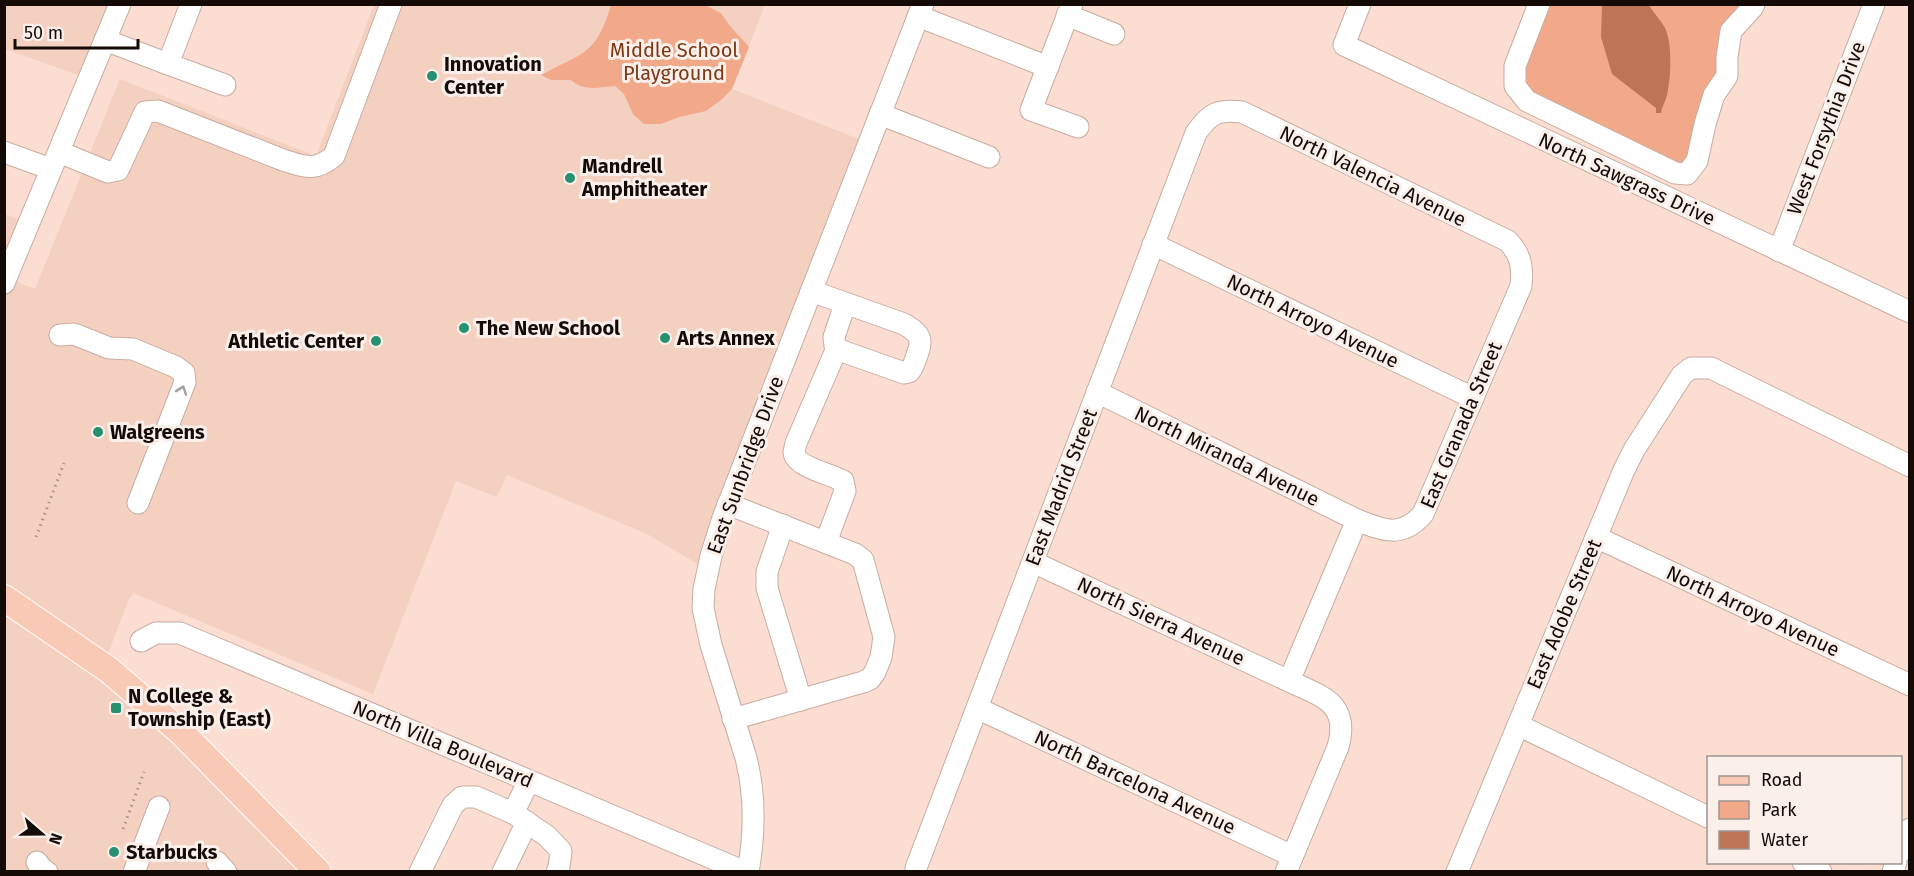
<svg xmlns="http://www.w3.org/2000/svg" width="1914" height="876" font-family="'Fira Sans',sans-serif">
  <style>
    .built { fill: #f4d0c1 }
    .green { fill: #f2a98a }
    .water { fill: #be7556 }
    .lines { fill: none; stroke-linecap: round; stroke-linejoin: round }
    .minor-casing { stroke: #c8aca0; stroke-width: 23 }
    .major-casing { stroke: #fff; stroke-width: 28 }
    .path { stroke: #a89289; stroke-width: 3; stroke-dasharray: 1.5 4.5; stroke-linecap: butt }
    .minor { stroke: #fff; stroke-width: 21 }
    .major { stroke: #f8cab6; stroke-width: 26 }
    .oneway { stroke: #a19d9c }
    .poi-dot { fill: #259170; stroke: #fbefea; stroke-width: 2 }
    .labels { text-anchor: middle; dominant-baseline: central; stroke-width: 6; stroke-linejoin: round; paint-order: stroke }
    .park-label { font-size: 20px; fill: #7c3816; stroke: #fbefea }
    .poi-label { font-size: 20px; font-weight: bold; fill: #140b07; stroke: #fbefea; text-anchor: start }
    .street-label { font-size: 20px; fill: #140b07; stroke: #fbefea }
  </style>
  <rect width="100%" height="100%" fill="#fbddd1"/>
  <g class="built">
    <path d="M5 5H120L89 79 5 49Z"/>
    <path d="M374 5H765L732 89 869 143 708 570 647 534 507 475 497 497 456 481 373 694 133 593 132 597H130L103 666 318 871H5L4 214 29 223 7 278 35 289 120 79 316 156Z"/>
  </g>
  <g class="green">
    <path d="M611 5H705L721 13 730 26 749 47 732 89 721 100 706 111 679 117 661 124H644L633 114 624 94 615 86C599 87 584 92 571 80H551L541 75C584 52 596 55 611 5Z"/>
    <path d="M1539 5H1754L1731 31 1687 174 1527 101 1515 66Z"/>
  </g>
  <path class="water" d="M1602 5H1649C1654 15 1664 22 1667 33 1672 49 1671 78 1667 95 1666 101 1662 106 1661 113H1656V108L1612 74 1601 37Z"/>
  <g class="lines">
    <g class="minor-casing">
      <g id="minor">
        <path d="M1072 4 1031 110 1078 127"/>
        <path d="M1360 4 1344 45 1910 312"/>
        <path d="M1539 4 1515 66V86L1527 101 1675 173 1687 174 1697 161 1705 124 1714 95 1727 76V57L1731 31 1752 8 1754 4"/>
        <path d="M1067 15 1114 34"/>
        <path d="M918 16 1048 67"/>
        <path d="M105 40 168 64 191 4"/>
        <path d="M168 64 225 85"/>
        <path d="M880 114 989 157"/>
        <path d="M4 152 51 169"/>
        <path d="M59 152 108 172 118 170 145 112 158 111 283 160C305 167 315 172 334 156L391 4"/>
        <path d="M1153 244 1473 398"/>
        <path d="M1779 251 1874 4"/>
        <path d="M4 283 120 4"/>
        <path d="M811 291 904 324C922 335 923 339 916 358 914 364 913 368 909 372L904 373 839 350 835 346 834 337 845 304"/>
        <path d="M60 335 74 334 109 348 133 349 176 367 184 373 185 382 138 503"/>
        <path d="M1097 392 1357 520"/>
        <path d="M728 504 855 554 863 560 884 637 881 657 875 672 870 679 863 682 733 719"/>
        <path d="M783 525 767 572V588L801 700"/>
        <path d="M1596 537 1910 685"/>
        <path d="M826 542 845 491 843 481C831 474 795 467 794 452 794 452 796 443 796 443L837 348"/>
        <path d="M1033 562 1289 681"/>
        <path d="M141 641 156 633H180L745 872"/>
        <path d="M977 708 1292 856"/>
        <path d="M1518 725 1708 817"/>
        <path d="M513 813 529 781"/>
        <path d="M1900 852 1910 829"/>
        <path d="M37 862 42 869 47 872"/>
        <path d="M217 862 226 872"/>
        <path d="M1803 862 1821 872"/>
        <path d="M916 868 1196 133C1210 113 1218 109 1242 112L1508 241C1521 255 1523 267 1521 286L1423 514C1402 538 1384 531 1357 520L1289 681C1323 697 1350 703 1338 747L1286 872"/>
        <path d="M134 872 159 807"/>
        <path d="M420 872 453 805 462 797H476L513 813 547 836 561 851 559 867 557 872"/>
        <path d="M503 872 527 822"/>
        <path d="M748 872C755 833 756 797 746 758L711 645 703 608 704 589 711 556 723 518 923 4"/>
        <path d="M1457 872 1624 470 1634 450 1682 375 1691 368H1711L1910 466"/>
        <path d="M1893 872 1896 862"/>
      </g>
    </g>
    <g class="major-casing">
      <path id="major" d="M4 598 109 670 182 733 318 872"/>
    </g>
    <g class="path">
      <path d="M36 537 64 463"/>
      <path d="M123 829 144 772"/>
    </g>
    <use href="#minor" class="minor"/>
    <use href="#major" class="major"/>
  </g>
  <defs><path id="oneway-chevron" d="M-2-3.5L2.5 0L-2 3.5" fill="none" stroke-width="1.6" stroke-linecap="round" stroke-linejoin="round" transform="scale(1.5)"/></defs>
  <use class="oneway" href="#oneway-chevron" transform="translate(182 390) rotate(-71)"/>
  <g class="poi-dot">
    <circle cx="432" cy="76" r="6"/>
    <circle cx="570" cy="178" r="6"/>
    <circle cx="464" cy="328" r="6"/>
    <circle cx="665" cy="338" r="6"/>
    <circle cx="376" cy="341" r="6"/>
    <circle cx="98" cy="432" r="6"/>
    <rect x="110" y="702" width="12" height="12" rx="3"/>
    <circle cx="114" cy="852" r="6"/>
  </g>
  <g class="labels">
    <g class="park-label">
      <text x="674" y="50">Middle School<tspan x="674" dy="23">Playground</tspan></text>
    </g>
    <g class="poi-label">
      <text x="444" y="64">Innovation<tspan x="444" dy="23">Center</tspan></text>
      <text x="582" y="166">Mandrell<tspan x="582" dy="23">Amphitheater</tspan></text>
      <text x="476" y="328">The New School</text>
      <text x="677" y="338">Arts Annex</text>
      <text x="364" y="341" text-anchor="end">Athletic Center</text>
      <text x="110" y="432">Walgreens</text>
      <text x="128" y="696">N College &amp;<tspan x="128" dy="23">Township (East)</tspan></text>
      <text x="126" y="852">Starbucks</text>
    </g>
    <g class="street-label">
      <text transform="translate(1826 128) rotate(-69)">West Forsythia Drive</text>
      <text transform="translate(1373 176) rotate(26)">North Valencia Avenue</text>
      <text transform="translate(1627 179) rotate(25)">North Sawgrass Drive</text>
      <text transform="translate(1313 321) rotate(26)">North Arroyo Avenue</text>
      <text transform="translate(1461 425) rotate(-67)">East Granada Street</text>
      <text transform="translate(1227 456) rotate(26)">North Miranda Avenue</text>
      <text transform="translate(745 465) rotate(-70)">East Sunbridge Drive</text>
      <text transform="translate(1061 487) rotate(-69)">East Madrid Street</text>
      <text transform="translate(1753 611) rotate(25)">North Arroyo Avenue</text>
      <text transform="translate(1564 614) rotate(-67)">East Adobe Street</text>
      <text transform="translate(1161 621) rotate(25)">North Sierra Avenue</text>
      <text transform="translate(443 744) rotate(23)">North Villa Boulevard</text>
      <text transform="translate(1135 782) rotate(25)">North Barcelona Avenue</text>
    </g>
  </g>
  <rect width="1914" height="876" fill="none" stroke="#140b07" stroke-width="12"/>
  <rect x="1707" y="756" width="195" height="108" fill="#fbefea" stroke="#9f948f" stroke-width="1.5"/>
  <rect x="1719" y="776" width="30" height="9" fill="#f8cab6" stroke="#9f948f" stroke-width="1.5"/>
  <text x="1761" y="786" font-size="18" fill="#140b07">Road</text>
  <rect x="1719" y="801" width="30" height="18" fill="#f2a98a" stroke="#9f948f" stroke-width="1.5"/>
  <text x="1761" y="816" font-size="18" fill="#140b07">Park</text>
  <rect x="1719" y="831" width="30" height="18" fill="#be7556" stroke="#9f948f" stroke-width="1.5"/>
  <text x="1761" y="846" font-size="18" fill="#140b07">Water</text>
  <g transform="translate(42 834) rotate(110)" stroke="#fbefea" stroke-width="4.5" paint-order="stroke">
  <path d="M0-4.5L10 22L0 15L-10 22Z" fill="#140b07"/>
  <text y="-9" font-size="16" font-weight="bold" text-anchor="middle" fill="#140b07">N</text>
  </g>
  <path d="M15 39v9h123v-9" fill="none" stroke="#140b07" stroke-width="3"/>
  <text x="24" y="39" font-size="18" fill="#140b07" stroke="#fbefea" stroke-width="4.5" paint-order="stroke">50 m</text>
</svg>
